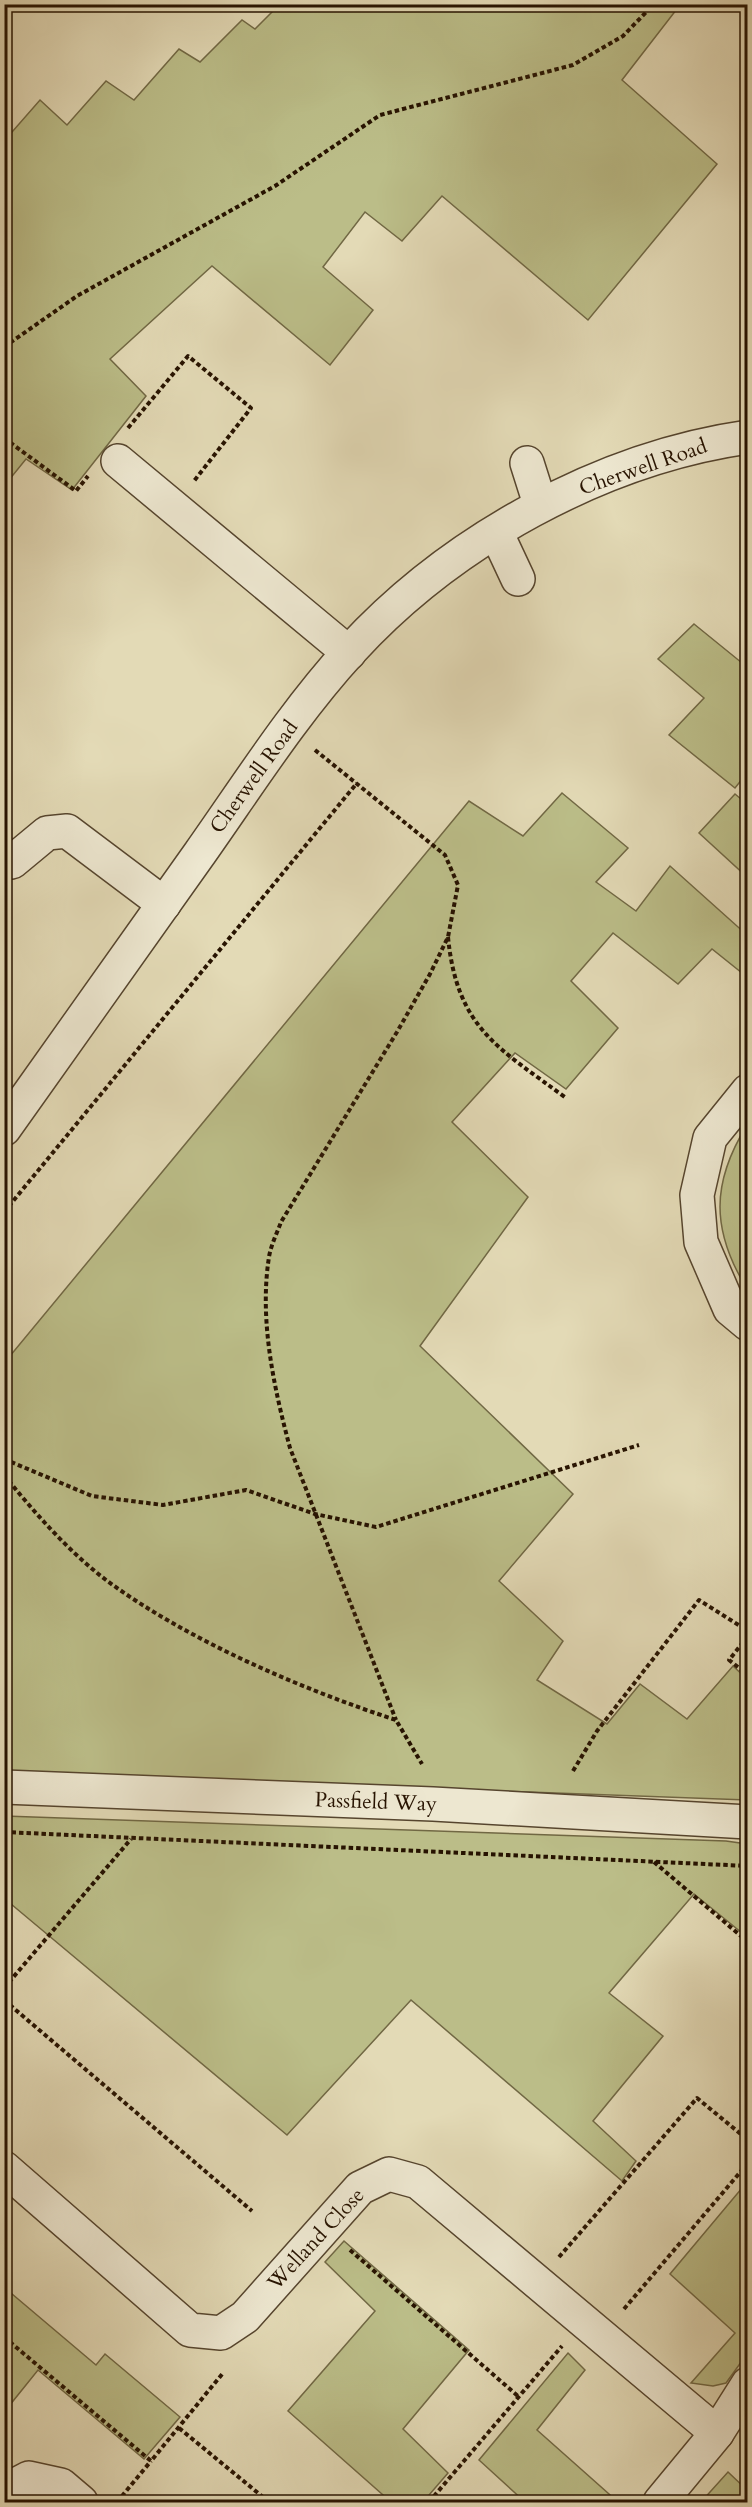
<svg xmlns="http://www.w3.org/2000/svg" width="752" height="2507" font-family="Cardo,serif">
  <style>
    .green { fill: #bbbd88; stroke: #716844; stroke-width: 1.5 }
    .lines { fill: none; stroke-linecap: round; stroke-linejoin: round }
    .minor-casing { stroke: #56452e; stroke-width: 36 }
    .tertiary-casing { stroke: #56452e; stroke-width: 36 }
    .path { stroke: #271301; stroke-width: 4; stroke-dasharray: 4.5 3; stroke-linecap: butt }
    .minor { stroke: #ede7d0; stroke-width: 33 }
    .tertiary { stroke: #ede7d0; stroke-width: 33 }
    .labels { text-anchor: middle; dominant-baseline: central; stroke-width: 6; stroke-linejoin: round; paint-order: stroke }
    .street-label { font-size: 21px; fill: #271301; stroke: #ede7d0 }
  </style>
  <rect width="100%" height="100%" fill="#e3dab6"/>
  <filter id="stains"><feTurbulence type="fractalNoise" baseFrequency=".00333" numOctaves="4"/><feColorMatrix values="0 0 0 0 .2 0 0 0 0 .09 0 0 0 0 .02 0 0 0 .5 -.17"/></filter>
  <radialGradient id="worn" r=".72"><stop offset=".6" stop-color="#630" stop-opacity="0"/><stop offset="1" stop-color="#630" stop-opacity=".3"/></radialGradient>
  <g class="green">
    <path d="M334 5H680L622 80 717 164 588 320 442 196 402 241 365 212 323 267 373 310 330 365 212 266 110 359 146 396 72 490 26 459 5 485V140L40 100 67 125 106 81 134 100 179 49 200 62 242 20 255 29 279 5H326L331 8Z"/>
    <path d="M694 624 747 667V773L735 788 669 735 704 698 658 659Z"/>
    <path d="M562 793 628 848 596 882 636 911 670 866 747 935V977L712 949 678 984 613 933 571 981 618 1028 566 1089 515 1053 452 1122 528 1197 420 1346 573 1494 499 1581 563 1641 537 1680 607 1724 640 1684 687 1719 733 1666 747 1679V1800L5 1773V1362L469 801 523 836Z"/>
    <path d="M735 794 747 804V877L699 833Z"/>
    <path d="M747 1125V1289C711 1230 711 1183 747 1125Z"/>
    <path d="M4 1816 726 1841 747 1844V1937L694 1894 609 1993 663 2036 593 2121 636 2161 622 2181 411 2000 287 2135 5 1899Z"/>
    <path d="M747 2182V2354L726 2383 713 2386 691 2383 735 2333 670 2274Z"/>
    <path d="M344 2241 469 2350 403 2429 448 2473 423 2502H391L288 2411 375 2311 325 2262Z"/>
    <path d="M5 2288 96 2365 105 2354 180 2417 144 2459 38 2370 5 2411Z"/>
    <path d="M568 2353 585 2370 537 2430 618 2502H525L479 2460Z"/>
    <path d="M728 2472 747 2490V2502H701Z"/>
  </g>
  <g class="lines">
    <g class="minor-casing">
      <g id="minor">
        <path d="M118 461 349 653"/>
        <path d="M527 463 540 504"/>
        <path d="M496 532 518 579"/>
        <path d="M4 863 12 862 47 833 67 831 164 904"/>
        <path d="M748 1091 710 1138 697 1195 701 1242 730 1309 748 1324"/>
        <path d="M4 1129C70 1037 135 945 200 853 248 785 294 712 351 650 451 541 601 458 748 437"/>
        <path d="M4 2168 190 2330 221 2333 245 2317 360 2188 389 2174 418 2182 717 2433"/>
        <path d="M4 2491 29 2478 61 2485 81 2502"/>
        <path d="M660 2502 717 2433 748 2384"/>
      </g>
    </g>
    <g class="tertiary-casing">
      <path id="tertiary" d="M4 1787 433 1804 748 1822"/>
    </g>
    <g class="path">
      <path d="M4 347 77 296 275 186 380 115 573 65 623 36 654 4"/>
      <path d="M128 428 188 356 251 408 194 481"/>
      <path d="M4 438 76 491 88 476"/>
      <path d="M315 750 445 855 458 885 448 937 430 974 397 1032 281 1222C277 1233 271 1245 269 1257 259 1320 274 1388 290 1448L396 1720"/>
      <path d="M448 937C457 1029 499 1048 566 1098"/>
      <path d="M4 1212 357 783"/>
      <path d="M4 1459 92 1496 163 1505 246 1490 315 1514 376 1527 639 1445"/>
      <path d="M4 1475C34 1512 68 1551 106 1580 187 1640 301 1689 396 1720L422 1764"/>
      <path d="M748 1636 729 1660 748 1675"/>
      <path d="M573 1771 597 1731 699 1600 748 1631"/>
      <path d="M4 1832 748 1866"/>
      <path d="M654 1862 748 1942"/>
      <path d="M4 1988 131 1839"/>
      <path d="M4 2000 252 2211"/>
      <path d="M350 2250 519 2397"/>
      <path d="M559 2257 697 2098 748 2140"/>
      <path d="M624 2309 748 2163"/>
      <path d="M4 2337 151 2461 223 2373"/>
      <path d="M179 2428 269 2502"/>
      <path d="M117 2502 151 2461"/>
      <path d="M429 2502 562 2346"/>
    </g>
    <use href="#minor" class="minor"/>
    <use href="#tertiary" class="tertiary"/>
  </g>
  <g class="labels">
    <g class="street-label">
      <text transform="translate(643 467) rotate(-19)">Cherwell Road</text>
      <text transform="translate(254 777) rotate(-54)">Cherwell Road</text>
      <text transform="translate(376 1802) rotate(2)">Passfield Way</text>
      <text transform="translate(316 2239) rotate(-47)">Welland Close</text>
    </g>
  </g>
  <rect width="752" height="2507" fill="none" stroke="#e3dab6" stroke-width="24"/>
  <rect x="6" y="6" width="740" height="2495" fill="none" stroke="#271301" stroke-width="3"/>
  <rect x="12" y="12" width="728" height="2483" fill="none" stroke="#271301" stroke-width="1.5"/>
  <rect width="100%" height="100%" filter="url(#stains)"/>
  <rect width="100%" height="100%" fill="url(#worn)"/>
</svg>
